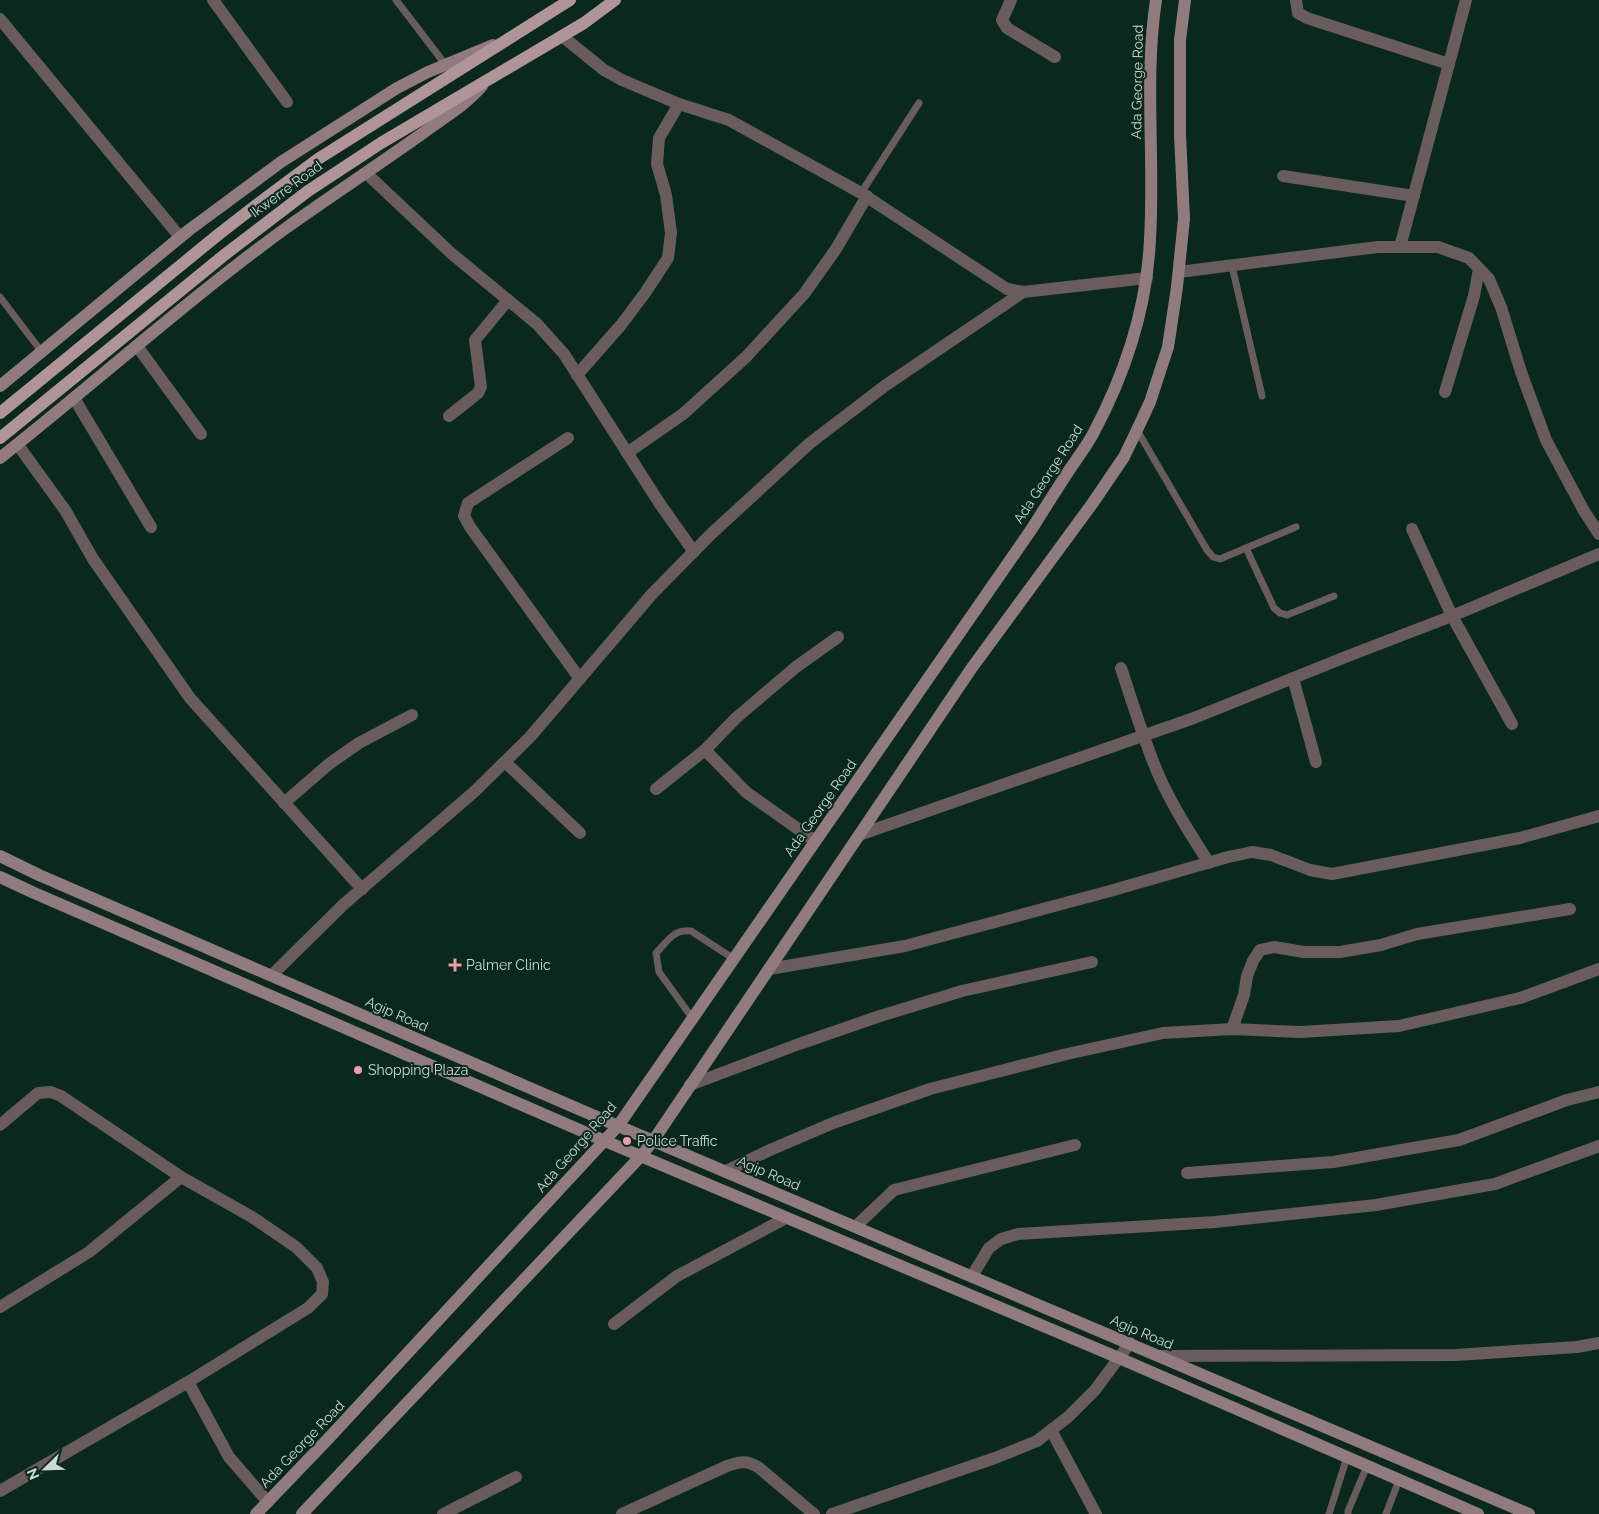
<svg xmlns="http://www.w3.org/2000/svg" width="1599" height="1514" font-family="Raleway,sans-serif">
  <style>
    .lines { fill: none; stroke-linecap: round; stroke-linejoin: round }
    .lane { stroke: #6a5b5d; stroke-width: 7 }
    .street { stroke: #6a5b5d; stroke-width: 12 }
    .secondary { stroke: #927b7e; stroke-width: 12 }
    .primary { stroke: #b19498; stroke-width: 12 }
    .poi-dot { fill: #f39aaa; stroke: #09291e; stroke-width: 2 }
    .labels { text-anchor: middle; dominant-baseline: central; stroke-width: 4; stroke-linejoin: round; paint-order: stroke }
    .street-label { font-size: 14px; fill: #cbdcd4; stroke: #09291e }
    .poi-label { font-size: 14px; fill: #cbdcd4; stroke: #09291e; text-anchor: start }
  </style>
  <rect width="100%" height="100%" fill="#09291e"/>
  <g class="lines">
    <g class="lane">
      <path d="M396 0 445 64"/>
      <path d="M861 193 919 103"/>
      <path d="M1232 266 1262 396"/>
      <path d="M0 297 41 351"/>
      <path d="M1137 430 1207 550 1213 557 1220 559 1296 527"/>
      <path d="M1246 548 1274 608 1280 613 1287 615 1334 596"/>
      <path d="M693 1019 659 972 656 953C667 942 673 929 691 931L734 959"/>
      <path d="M1329 1514 1347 1457"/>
      <path d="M1348 1514V1511L1367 1466"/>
      <path d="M1386 1514 1399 1480"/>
    </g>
    <g class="street">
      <path d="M213 0 287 102"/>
      <path d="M1011 0 1002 20 1007 28 1055 57"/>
      <path d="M1296 0 1298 13 1307 18 1449 64"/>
      <path d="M0 19 180 237"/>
      <path d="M562 36 604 70 622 80 679 104 729 120 861 193 1007 289 1023 292 1147 278"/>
      <path d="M366 173 451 253 537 324 564 354 660 504 694 552"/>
      <path d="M1283 176 1414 196"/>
      <path d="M1400 247 1466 0"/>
      <path d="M1179 272 1378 247H1438L1469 258 1489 279 1501 307 1521 372 1546 440 1584 511 1599 534"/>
      <path d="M137 346 201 434"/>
      <path d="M577 375 621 325 645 293 668 258 671 233 666 195 657 164 659 138 679 104"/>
      <path d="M1445 392 1474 296 1479 269"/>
      <path d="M74 398 151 527"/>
      <path d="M449 416 478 393 481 387 475 340 508 300"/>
      <path d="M568 438 468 503 464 516 470 527 580 679"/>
      <path d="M18 445 65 510 93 559 190 698 362 889"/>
      <path d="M627 453 683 414 746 357 804 294 836 249 867 196"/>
      <path d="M1412 529 1452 616 1512 724"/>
      <path d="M1121 668C1133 704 1144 741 1159 776 1173 807 1191 835 1209 863"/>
      <path d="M1293 678 1316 762"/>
      <path d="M705 750 746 792 815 841"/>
      <path d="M505 762 580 833"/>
      <path d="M656 789 705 750 736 718 796 667 838 637"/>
      <path d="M284 803 329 764 359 743 412 715"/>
      <path d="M859 835 1194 718 1348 656 1452 616 1599 554"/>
      <path d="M769 969 905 946 1110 891 1228 857 1252 852 1271 855 1310 870 1332 874 1520 838 1599 816"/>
      <path d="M272 975 344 904 474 792 530 737 652 594 710 535 810 443 886 385 1023 292"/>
      <path d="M1232 1029 1244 995 1247 976 1253 961 1260 950 1274 947 1304 952H1340L1381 945 1417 934 1570 909"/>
      <path d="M690 1085 799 1044 877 1017 962 991 1092 962"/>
      <path d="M0 1125 38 1093 51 1092 61 1096 181 1177 252 1217 296 1247 317 1268 323 1282 322 1294 308 1308 188 1382 0 1491"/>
      <path d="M726 1171 770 1150 833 1123 930 1089 1067 1054 1163 1033 1232 1029 1300 1032 1399 1026 1520 998 1599 969"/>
      <path d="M1187 1173 1333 1162 1459 1140 1567 1100 1599 1092"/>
      <path d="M856 1226 894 1190 1075 1145"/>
      <path d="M972 1276 989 1248 1001 1239 1018 1234 1215 1222 1376 1205 1495 1184 1599 1146"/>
      <path d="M0 1307 89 1252 181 1177"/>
      <path d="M614 1324 677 1276 786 1218"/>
      <path d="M1160 1356 1456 1355 1577 1347 1599 1343"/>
      <path d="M188 1382 229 1457 268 1502"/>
      <path d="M1051 1430 1096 1514"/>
      <path d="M443 1514 516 1477"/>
      <path d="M622 1514 727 1466C740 1462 745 1460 758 1467L814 1514"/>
      <path d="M832 1514 995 1458 1037 1441 1068 1417 1095 1390 1130 1343"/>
    </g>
    <g class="secondary">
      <path d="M0 386 189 230 281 162 397 88 428 72 493 45"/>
      <path d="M0 458C96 382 187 300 286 228 331 196 378 165 423 133 443 118 466 105 482 86"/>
      <path d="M0 856 39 875 590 1114 1529 1514"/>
      <path d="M0 877 32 892 605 1141 1119 1358 1478 1514"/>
      <path d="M256 1514 327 1440 618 1126 1031 530C1045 508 1058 487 1072 466 1079 456 1087 445 1093 434 1125 374 1147 308 1150 239 1155 159 1144 79 1156 0"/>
      <path d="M302 1514 641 1156 653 1141 971 669 1092 504 1124 457 1137 430 1150 402 1168 347 1177 287 1184 219 1180 135V40L1185 0"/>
    </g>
    <g class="primary">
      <path d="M0 413 219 234 259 203 318 159 570 0"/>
      <path d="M0 438 223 256 308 191 381 143 584 23 615 0"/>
    </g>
  </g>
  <g class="poi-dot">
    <path d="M452.5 957.5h5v5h5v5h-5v5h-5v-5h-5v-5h5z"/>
    <circle cx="358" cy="1070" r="5"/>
    <circle cx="627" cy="1141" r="5"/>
  </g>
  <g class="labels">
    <g class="street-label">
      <text transform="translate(1137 82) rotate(-89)">Ada George Road</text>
      <text transform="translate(286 189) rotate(-36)">Ikwerre Road</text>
      <text transform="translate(1048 474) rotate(-57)">Ada George Road</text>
      <text transform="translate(820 808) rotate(-55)">Ada George Road</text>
      <text transform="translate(397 1014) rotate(24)">Agip Road</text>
      <text transform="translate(576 1147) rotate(-49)">Ada George Road</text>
      <text transform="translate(769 1173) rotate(23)">Agip Road</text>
      <text transform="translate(1142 1332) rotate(23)">Agip Road</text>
      <text transform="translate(302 1444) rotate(-46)">Ada George Road</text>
    </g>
    <g class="poi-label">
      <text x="466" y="965">Palmer Clinic</text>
      <text x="368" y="1070">Shopping Plaza</text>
      <text x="637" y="1141">Police Traffic</text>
    </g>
  </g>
  <g transform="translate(45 1469) rotate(247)" stroke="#09291e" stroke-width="4" paint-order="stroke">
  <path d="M0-4L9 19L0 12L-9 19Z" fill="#cbdcd4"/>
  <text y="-8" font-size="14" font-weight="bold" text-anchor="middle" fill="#cbdcd4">N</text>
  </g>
</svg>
